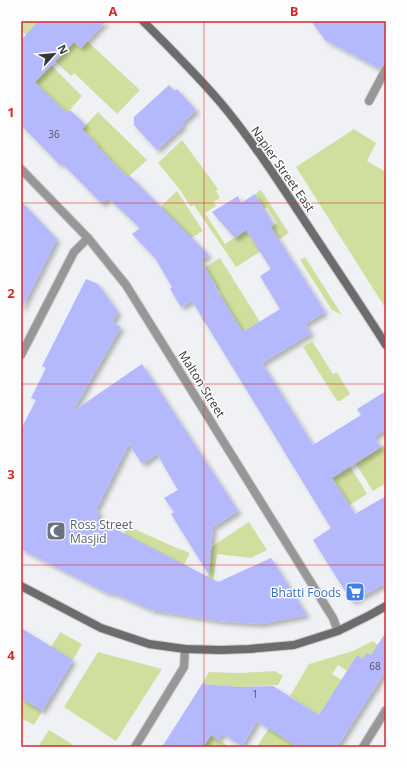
<svg xmlns="http://www.w3.org/2000/svg" width="407" height="768" font-family="'Open Sans',sans-serif">
  <style>
    .green { fill: #d1df9e }
    .building { fill: #b4b8fd; filter: url(#shadow) }
    .lines { fill: none; stroke-linecap: round; stroke-linejoin: round }
    .street-casing { stroke: #cbccce; stroke-width: 10 }
    .secondary-casing { stroke: #cbccce; stroke-width: 10 }
    .street { stroke: #969797; stroke-width: 8 }
    .secondary { stroke: #6b6d6d; stroke-width: 8 }
    .grid { fill: none; stroke: #d62828; stroke-width: 1; stroke-opacity: 0.55 }
    .labels { text-anchor: middle; dominant-baseline: central; stroke-width: 3; stroke-linejoin: round; paint-order: stroke }
    .number-label { font-size: 10px; fill: #565668 }
    .street-label { font-size: 12px; fill: #363637; stroke: #fefeff }
    .worship-label { font-size: 12px; fill: #5b616d; stroke: #fefeff; text-anchor: start }
    .shop-label { font-size: 12px; fill: #366cbe; stroke: #fefeff; text-anchor: end }
    .neatline { fill: none; stroke: #d62828; stroke-width: 1.5 }
    .grid-label { font-size: 13px; text-anchor: middle; font-weight: bold; fill: #d62828 }
  </style>
  <defs>
    <filter id="shadow"><feDropShadow dx="3.5" dy="3.5" stdDeviation="2" flood-color="#0004"/></filter>
  </defs>
  <rect width="100%" height="100%" fill="#f0f1f4"/>
  <g class="green">
    <path d="M21 21H39L34 27 62 54 74 42 87 41 140 90 117 114 74 73 71 76 21 30Z"/>
    <path d="M35 49 82 96 67 113 49 96 42 102 21 61Z"/>
    <path d="M98 112 147 160 128 177 111 160 104 167 90 153 98 145 82 129Z"/>
    <path d="M354 129 376 143 367 161 386 172V309L296 167Z"/>
    <path d="M182 140 218 189 216 191 220 198 213 202 216 206 205 213 225 244 246 230 252 239 277 223 267 207 264 209 255 194 261 190 289 233 236 267 194 205 191 207 178 187 158 163Z"/>
    <path d="M177 191 203 231 186 241 159 208Z"/>
    <path d="M305 257 342 315 332 310 300 260Z"/>
    <path d="M220 258 260 322 243 333 206 324 201 318 209 303 221 295 211 278 199 271Z"/>
    <path d="M312 341 333 374 337 372 350 394 340 401H337L303 347Z"/>
    <path d="M338 429 358 462 386 444V483L373 491 335 431Z"/>
    <path d="M347 461 367 494 329 518 342 494 329 473Z"/>
    <path d="M249 522 267 550 251 558 217 554 213 583 208 582 211 547Z"/>
    <path d="M128 526 170 545 190 553 178 576 114 553Z"/>
    <path d="M60 632 82 644 73 660 51 647Z"/>
    <path d="M373 641 378 645 371 655 363 659 357 655 347 671 338 665 332 674 342 680 319 715 290 696 309 664 353 651Z"/>
    <path d="M98 652 162 669 116 741 64 707Z"/>
    <path d="M275 671 283 676 278 685 239 687 202 684 209 672 240 673Z"/>
    <path d="M45 688 53 693 34 725 21 718V698Z"/>
    <path d="M269 728 298 747H257Z"/>
    <path d="M49 730 72 744 70 747H38Z"/>
    <path d="M211 735 229 747H203Z"/>
  </g>
  <g class="building">
    <path d="M39 21H106L81 48 74 42 35 82 67 113 70 110 86 125 82 129 98 145 97 146 128 177 130 176 209 255 201 260 216 286 215 287 243 332 280 309 260 276 271 269 246 230 235 238 212 212 238 196 241 203 255 194 274 225 271 227 325 312 305 324 311 333 262 363 313 445 361 415 357 409 386 391V429L374 437 381 447 332 478 355 514 386 496V583L352 602 313 540 331 528 192 301 181 307 170 289 172 287 155 258 132 234 140 228 108 198 102 204 62 163 60 165 21 125V40Z"/>
    <path d="M311 21H386V64L383 65 380 69 325 40Z"/>
    <path d="M169 85 175 91 177 89 196 110 182 123 184 125 157 150 134 125V117Z"/>
    <path d="M21 201 57 239 21 310Z"/>
    <path d="M86 279 98 284 118 312 112 322 121 327 72 412 142 364 238 511 213 527 209 575 171 514 174 512 164 498 178 490 157 454 142 464 129 444 96 510 100 512 96 519 218 582 271 558 307 615 261 624 219 621 152 610 115 594 105 592 21 549V429L36 400 31 398 46 368 42 366Z"/>
    <path d="M21 628 73 660 42 711 21 698Z"/>
    <path d="M386 632V670L337 747H298L257 721 242 746 222 733 218 740 211 735 203 747H162L202 684 239 687 273 686 319 715 357 655 363 659 367 653 371 655Z"/>
  </g>
  <g class="lines">
    <g class="street-casing">
      <g id="street">
        <path d="M369 101 386 69"/>
        <path d="M21 169 88 238 126 285 333 618 338 631"/>
        <path d="M21 355 74 252 88 238"/>
        <path d="M135 747 184 667 185 649"/>
        <path d="M363 747 386 710"/>
      </g>
    </g>
    <g class="secondary-casing">
      <g id="secondary">
        <path d="M143 21C170 48 196 74 220 102 252 140 279 182 306 223 333 264 360 304 386 345"/>
        <path d="M21 586 101 628 149 644 185 649 221 650 249 649 294 645 338 631 370 615 386 606"/>
      </g>
    </g>
    <use href="#street" class="street"/>
    <use href="#secondary" class="secondary"/>
  </g>
  <path class="grid" d="M204 21V747M21 203H386M21 384H386M21 565H386"/>
  <defs>
    <g id="mosque-square" transform="scale(1)"><rect x="-9" y="-9" width="18" height="18" rx="4" fill="#6b7280" stroke="#fefeff"/><path d="M3.5-4.9A6 6 0 1 0 3.5 4.9A5 5 0 1 1 3.5-4.9Z" fill="#fff"/></g>
    <g id="supermarket-square" transform="scale(1)"><rect x="-9" y="-9" width="18" height="18" rx="4" fill="#3f7fe0" stroke="#fefeff"/><path d="M-6-5.5h2.5l.6 2H6L4.5 2H-2.5L-4.4-4H-6ZM-1.5 3.2a1.3 1.3 0 1 0 .1 0ZM3 3.2a1.3 1.3 0 1 0 .1 0Z" fill="#fff"/></g>
  </defs>
  <g fill-rule="evenodd">
    <use href="#mosque-square" x="56" y="531"/>
    <use href="#supermarket-square" x="355" y="592"/>
  </g>
  <g class="labels">
    <g class="number-label">
      <text x="54" y="134">36</text>
      <text x="375" y="666">68</text>
      <text x="255" y="694">1</text>
    </g>
    <g class="street-label">
      <text transform="translate(283 169) rotate(55)">Napier Street East</text>
      <text transform="translate(202 384) rotate(58)">Malton Street</text>
    </g>
    <g class="worship-label">
      <text x="70" y="524">Ross Street<tspan x="70" dy="14">Masjid</tspan></text>
    </g>
    <g class="shop-label">
      <text x="341" y="592">Bhatti Foods</text>
    </g>
  </g>
  <rect width="407" height="768" fill="none" stroke="#fefeff" stroke-width="44"/>
  <g transform="translate(54 54) rotate(63)" stroke="#fefeff" stroke-width="3" paint-order="stroke">
  <path d="M0-3L7 15L0 10L-7 15Z" fill="#363637"/>
  <text y="-6" font-size="11" font-weight="bold" text-anchor="middle" fill="#363637">N</text>
  </g>
  <rect x="22" y="22" width="363" height="724" class="neatline"/>
  <g class="grid-label">
    <text x="113" y="16">A</text>
    <text x="294" y="16">B</text>
    <text x="11" y="117">1</text>
    <text x="11" y="298">2</text>
    <text x="11" y="479">3</text>
    <text x="11" y="660">4</text>
  </g>
</svg>
